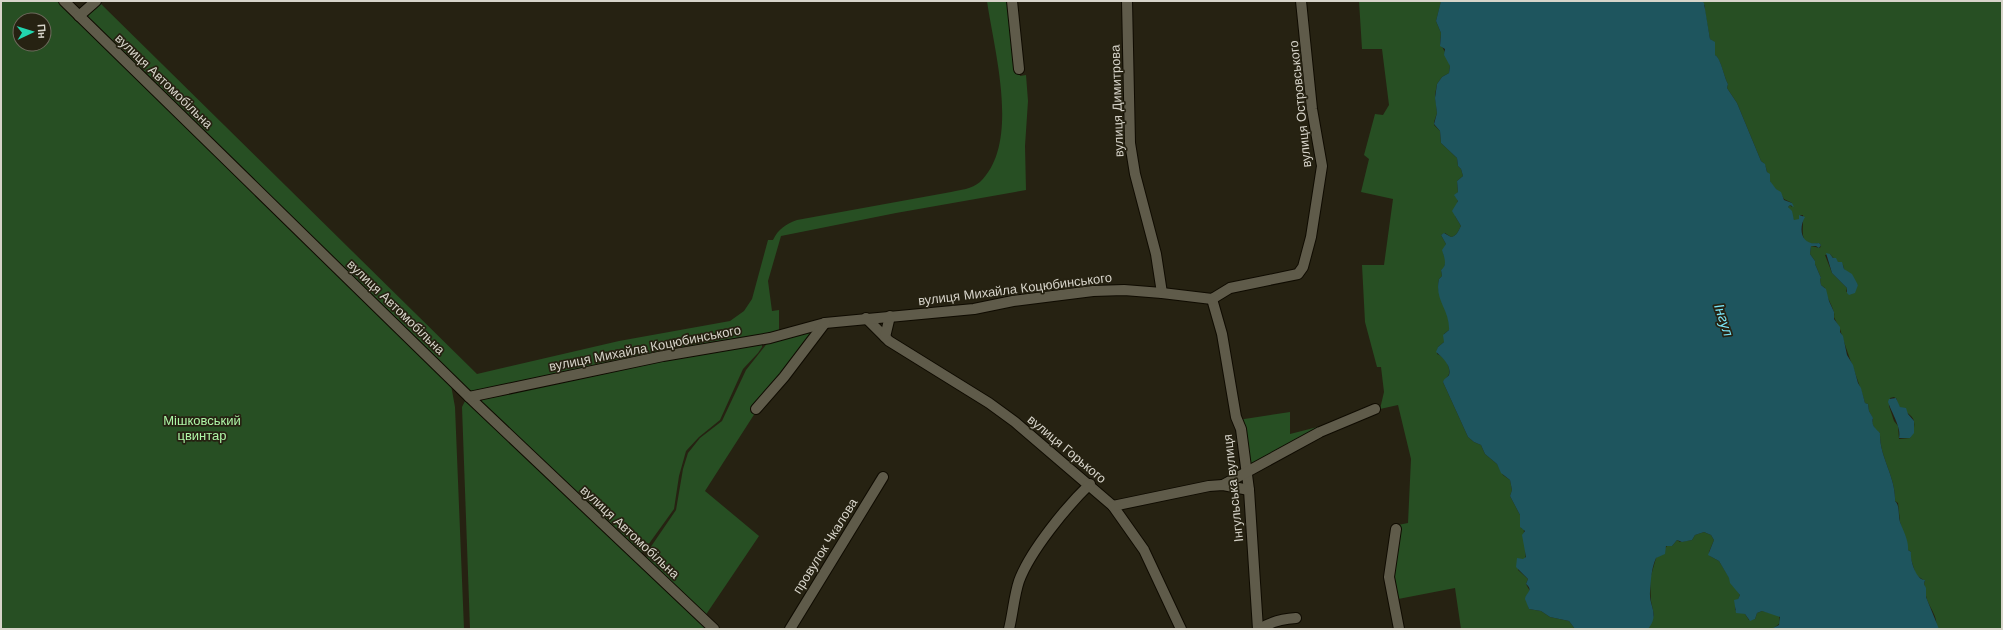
<svg xmlns="http://www.w3.org/2000/svg" width="2003" height="630" font-family="Helvetica,sans-serif">
  <style>
    .green { fill: #274f23; fill-rule: evenodd }
    .water { fill: #1e555e }
    .lines { fill: none; stroke-linecap: round; stroke-linejoin: round }
    .minor-casing { stroke: #0f0b01; stroke-width: 12 }
    .minor { stroke: #5f5b4a; stroke-width: 10 }
    .labels { text-anchor: middle; dominant-baseline: central; stroke-width: 3.5; stroke-linejoin: round; paint-order: stroke }
    .street-label { font-size: 13px; fill: #d7d4ca; stroke: #262212 }
    .park-label { font-size: 13px; fill: #aef6a7; stroke: #262212 }
    .water-label { font-size: 14px; font-style: italic; fill: #7be6f8; stroke: #262212 }
  </style>
  <rect width="100%" height="100%" fill="#262212"/>
  <g class="green">
    <path d="M1 1H58L451 385 455 407 464 629H1ZM20 20H44V44H20Z"/>
    <path d="M987 1H1010L1020 76 1026 75 1028 101 1025 146 1026 190 896 213 781 236 768 281 772 311 779 310V333L472 391 466 388 85 17 100 3 477 374 619 341 730 321 744 311 752 299 768 240H773C778 229 786 224 797 220L951 192C960 190 972 189 980 182 1021 143 994 51 987 1Z"/>
    <path d="M1359 1 1441 2 1436 21 1441 33 1440 44C1444 48 1449 61 1450 66L1449 73 1442 77 1437 84 1435 95 1437 113 1434 122V125L1440 131 1441 143 1457 158 1458 166 1461 169 1463 176 1457 181 1458 192 1455 196 1458 199 1455 216 1461 226C1458 231 1457 236 1451 237L1445 233 1441 235 1446 244 1443 253 1446 260 1444 268 1441 270 1442 276 1439 279C1435 298 1452 312 1449 330L1444 334V342L1438 347 1437 354C1444 356 1451 367 1449 374 1448 377 1445 379 1443 382L1468 437 1474 442 1481 445 1485 454 1497 464 1503 475 1510 480 1512 490 1510 496 1520 515 1521 528 1524 529C1523 538 1527 552 1525 559H1521L1518 570 1528 579 1526 584 1530 591 1526 596 1529 609 1541 611 1550 617 1569 621 1575 629H1461L1455 588 1393 600 1390 577 1398 525 1408 523 1411 459 1398 405 1380 409 1384 392 1381 367H1377L1365 322 1362 265H1384L1393 199 1361 192 1369 159 1364 155 1375 114 1383 115 1389 105 1382 49H1362Z"/>
    <path d="M1702 1H2002V629H1939L1936 625C1938 616 1928 606 1926 596 1925 592 1926 589 1924 584L1925 581 1916 575 1910 556 1911 552 1908 550 1900 522 1898 503 1895 501C1896 477 1879 456 1880 433L1876 431 1872 423 1873 419 1869 411 1868 404 1865 403C1858 378 1847 354 1840 329 1839 326 1836 322 1835 319 1833 317 1835 315 1834 313 1832 304 1826 297 1825 288L1821 285 1820 279 1821 278 1815 264V261L1810 254 1811 246 1820 248 1821 245 1819 243C1797 248 1804 228 1803 215H1800L1799 220H1794L1788 207 1790 205 1792 207V203L1784 199C1780 191 1773 189 1770 181 1767 175 1767 164 1761 161L1737 103 1727 88 1728 84C1724 77 1721 59 1715 55V43L1710 39 1705 12V6ZM1830 254 1836 261 1843 265 1844 269 1858 285 1846 292 1847 288 1832 273 1825 255ZM1894 397 1897 399C1896 416 1925 409 1910 438L1899 439 1898 426 1894 421 1889 406 1890 398Z"/>
    <path d="M817 327 757 410 705 491 759 536 705 616 646 558 648 551 676 510 683 469 688 453 700 438 722 421 746 370 769 341Z"/>
    <path d="M762 342V347L758 353 743 369 720 420 699 437 686 451 679 476 674 509 643 552 640 553 481 403 483 398 609 370Z"/>
    <path d="M465 401H469L710 629H470L462 407Z"/>
    <path d="M1290 412V434L1345 420 1249 468 1238 420Z"/>
    <path d="M1704 532 1711 535 1714 540 1709 552 1710 556 1719 561 1740 595 1735 605V610L1745 614 1749 620 1755 619 1757 613 1762 611 1779 615 1780 623 1774 628 1648 629 1654 615 1651 601 1650 579 1656 558 1668 545 1672 546 1677 540 1680 542 1692 540 1695 535Z"/>
  </g>
  <g class="water">
    <path d="M1441 1H1702L1704 3 1710 39 1715 42V55C1721 58 1724 77 1728 84L1727 88 1737 103 1761 161 1765 164 1767 172 1770 174V181L1776 189 1781 192 1784 200 1792 203 1794 207 1790 205 1788 207 1792 211 1794 220 1799 219V215L1805 217C1798 229 1801 246 1819 243L1821 245 1819 248 1816 246H1811L1810 254 1815 261V264L1821 278 1820 279 1821 285 1826 289 1829 301 1834 312V319L1840 327V332L1843 336 1847 355 1853 365 1858 383 1861 388 1865 403 1868 404 1869 411 1873 418C1871 425 1875 428 1880 433 1879 456 1896 477 1895 501 1900 505 1898 515 1900 522 1903 530 1909 541 1908 550L1911 552C1910 560 1916 580 1925 580L1924 584 1926 588V597L1939 629H1771L1779 625 1780 617 1762 611 1757 613 1755 619 1750 621 1745 614 1736 613 1734 600 1738 599 1740 595 1730 583 1729 578 1719 561 1708 555 1714 540 1711 535 1704 532 1695 535 1692 540 1682 542 1677 540 1672 546H1666L1665 554 1656 558C1651 569 1651 581 1650 592 1649 607 1660 614 1648 629H1575L1569 621 1550 617 1541 611 1529 609 1525 599C1526 592 1534 591 1526 584L1528 579 1516 567 1517 558 1523 559 1526 557 1522 535 1525 531 1520 527V515L1510 496 1512 490 1510 480 1501 473 1497 464 1485 454 1481 445 1474 442 1468 437 1443 382C1444 378 1447 378 1449 375 1452 366 1442 357 1436 352L1438 347 1444 342 1443 335 1449 330C1450 310 1434 300 1439 279L1442 276 1441 270C1448 265 1444 257 1442 250L1446 244 1441 235 1444 233 1451 237C1457 236 1458 231 1461 226L1452 211 1458 201 1454 195 1458 192 1457 181 1463 176 1461 169 1458 166 1457 158 1441 143 1440 131 1434 124 1437 113 1435 98 1437 84 1442 77 1449 73 1450 66 1444 55 1445 49 1440 46 1441 33 1436 21Z"/>
    <path d="M1826 253 1830 254 1833 258H1836L1838 262H1842L1844 269 1852 274 1858 285 1855 293 1849 295 1847 293V288L1832 273Z"/>
    <path d="M1896 398 1900 407 1906 408 1908 414 1914 421V433L1910 438H1899C1902 429 1891 411 1888 402L1889 399Z"/>
  </g>
  <g class="lines">
    <g class="minor-casing">
      <g id="minor">
        <path d="M64 1 469 397 714 629"/>
        <path d="M1012 1 1019 69"/>
        <path d="M1127 1 1130 143 1135 174 1156 254 1162 293"/>
        <path d="M79 16 96 1"/>
        <path d="M1212 299 1222 334 1236 417 1241 429 1249 490 1258 629"/>
        <path d="M866 318 889 341 989 403 1015 422 1113 506 1144 550 1181 629"/>
        <path d="M885 337 890 316"/>
        <path d="M469 397 663 356 770 338 825 323 974 309 1013 301 1093 291 1124 290 1162 293 1212 299 1230 288 1298 274 1303 267 1311 237 1322 166 1312 109 1301 1"/>
        <path d="M756 409 784 377 825 323"/>
        <path d="M1223 485 1320 432 1375 409"/>
        <path d="M1113 506 1209 486 1223 485 1249 490"/>
        <path d="M1396 529 1389 577 1399 629"/>
        <path d="M790 629 883 477"/>
        <path d="M1009 629C1013 613 1014 596 1019 581 1030 551 1067 506 1090 484"/>
        <path d="M1260 629C1271 621 1283 619 1296 618"/>
      </g>
    </g>
    <use href="#minor" class="minor"/>
  </g>
  <g class="labels">
    <g class="street-label">
      <text transform="translate(164 81) rotate(44)">вулиця Автомобільна</text>
      <text transform="translate(1117 101) rotate(-92)">вулиця Димитрова</text>
      <text transform="translate(1300 104) rotate(-96)">вулиця Островського</text>
      <text transform="translate(1015 289) rotate(-7)">вулиця Михайла Коцюбинського</text>
      <text transform="translate(396 307) rotate(44)">вулиця Автомобільна</text>
      <text transform="translate(645 348) rotate(-11)">вулиця Михайла Коцюбинського</text>
      <text transform="translate(1067 449) rotate(40)">вулиця Горького</text>
      <text transform="translate(1233 488) rotate(-96)">Інгульська вулиця</text>
      <text transform="translate(630 532) rotate(43)">вулиця Автомобільна</text>
      <text transform="translate(825 546) rotate(-58)">провулок Чкалова</text>
    </g>
    <g class="park-label">
      <text x="202" y="420">Мішковський<tspan x="202" dy="15">цвинтар</tspan></text>
    </g>
    <g class="water-label">
      <text transform="translate(1724 320) rotate(72)">Інгул</text>
    </g>
  </g>
  <rect width="2003" height="630" fill="none" stroke="#d7d4ca" stroke-width="4"/>
  <g transform="translate(32 32) rotate(86)"><circle r="19" fill="#262212" stroke="#6d695c"/>
  <path d="M0-3L7 15L0 10L-7 15Z" fill="#22d5af"/>
  <text y="-6" font-size="11" font-weight="bold" text-anchor="middle" fill="#d7d4ca">Пн</text>
  </g>
</svg>
